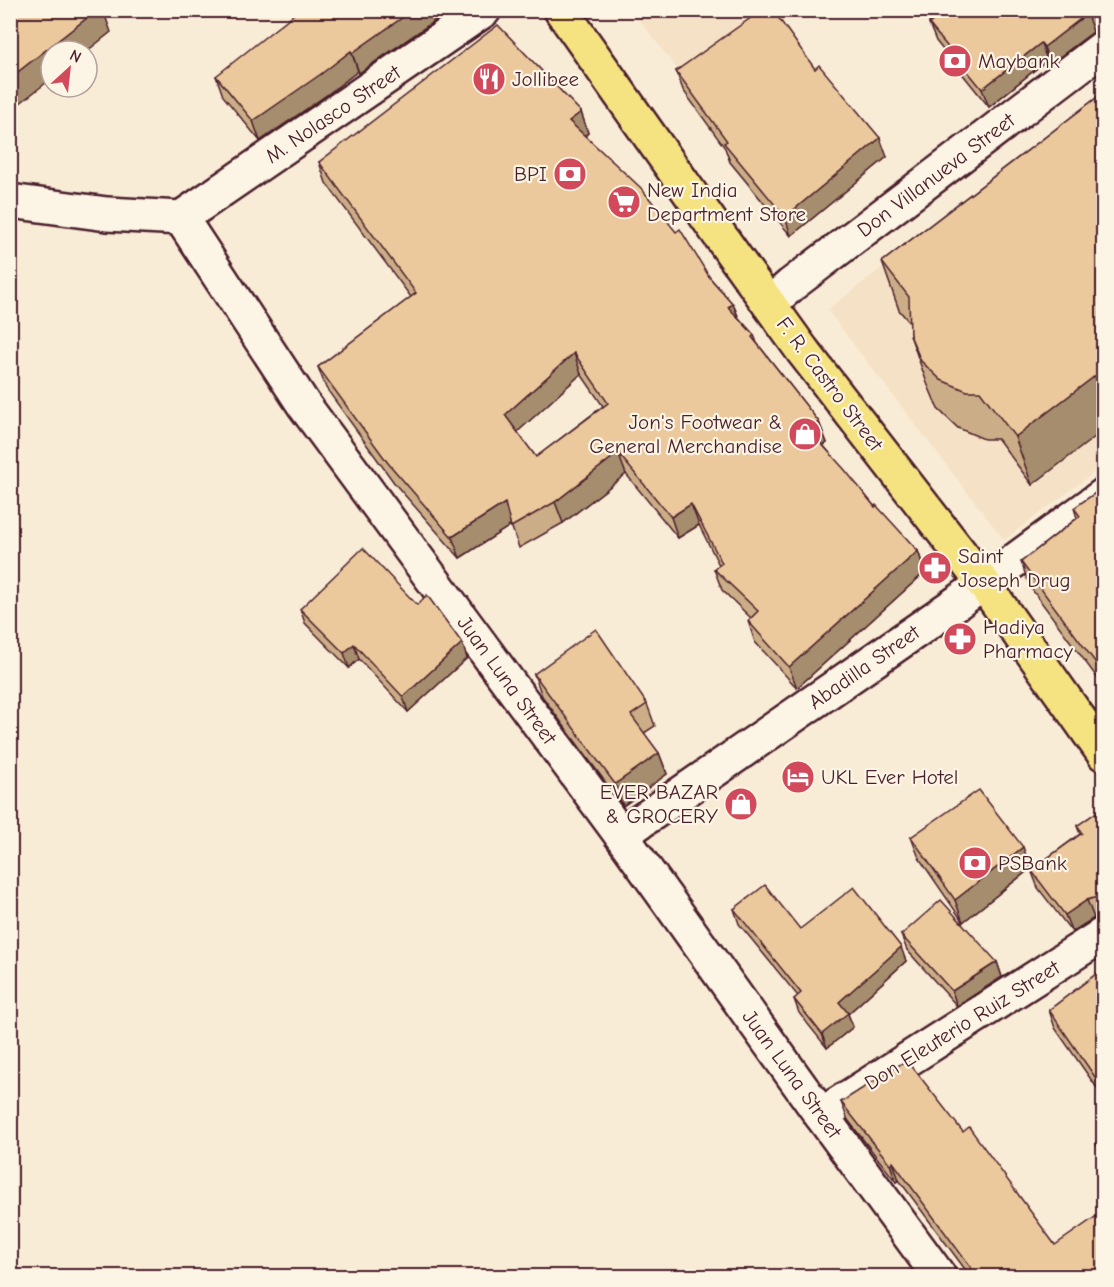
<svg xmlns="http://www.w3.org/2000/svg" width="1114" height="1287" font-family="'Comic Neue',sans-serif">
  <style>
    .built { fill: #f5e2c6 }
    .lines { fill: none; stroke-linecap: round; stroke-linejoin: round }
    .minor-casing { stroke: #4a1f2b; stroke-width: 38 }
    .major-casing { stroke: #4a1f2b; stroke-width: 38 }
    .minor { stroke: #fcf5e5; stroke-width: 33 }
    .major { stroke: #f5e382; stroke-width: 33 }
    .wall { fill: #cbad87; stroke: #4a1f2b; stroke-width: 1.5; fill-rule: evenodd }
    .shaded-wall { fill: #a58d6e; stroke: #4a1f2b; stroke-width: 1.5 }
    .building { fill: #ecc99d; stroke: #4a1f2b; stroke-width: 1.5; fill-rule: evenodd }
    .labels { text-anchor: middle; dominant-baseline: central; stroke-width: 4.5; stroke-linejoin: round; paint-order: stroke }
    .poi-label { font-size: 21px; fill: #4a1f2b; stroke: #fcf5e5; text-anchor: start }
    .street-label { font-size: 21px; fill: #4a1f2b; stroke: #fcf5e5 }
  </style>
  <rect width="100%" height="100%" fill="#f9ecd7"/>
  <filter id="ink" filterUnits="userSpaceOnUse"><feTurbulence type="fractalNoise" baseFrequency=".0167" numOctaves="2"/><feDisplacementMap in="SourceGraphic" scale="12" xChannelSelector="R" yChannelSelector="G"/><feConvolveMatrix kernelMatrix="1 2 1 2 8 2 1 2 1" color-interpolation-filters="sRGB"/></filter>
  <g filter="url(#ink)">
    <g class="built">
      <path d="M632 11H774L685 79Z"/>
      <path d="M1103 98V466L1004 540 827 310Z"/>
    </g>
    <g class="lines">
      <g class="minor-casing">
        <g id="minor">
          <path d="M10 201 107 214 181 218"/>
          <path d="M181 218 304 405 621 835 821 1115 939 1276"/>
          <path d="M181 218 484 10"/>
          <path d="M769 304 791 285 1104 47"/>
          <path d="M621 835 958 602 1104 495"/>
          <path d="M821 1115 1104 934"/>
        </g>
      </g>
      <g class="major-casing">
        <path id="major" d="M561 10 735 257 802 350 984 584 1104 754"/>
      </g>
      <use href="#minor" class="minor"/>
      <use href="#major" class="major"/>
    </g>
    <g class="wall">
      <path d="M450 10 359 73 358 71 328 94 260 141 223 96 216 76Z"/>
      <path d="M920 10H1104V29L1093 32 1050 64 1047 60 989 107 936 41 929 24 930 23Z"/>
      <path d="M815 69 887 157 791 236 730 162 725 148 683 90 676 71Z"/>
      <path d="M1104 92 1032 485 998 439H984L958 428 938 409 927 383 910 335V323L899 310 882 262Z"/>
      <path d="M581 112 588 133 585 136 733 304 739 318 754 335 757 343 819 422 827 443 823 445 875 507 918 551 925 572 797 688 755 642 748 621 751 618 722 590 714 569 719 565 699 525 678 538 626 474 563 523 519 548 511 525 460 558 395 484 326 388 318 367 411 297 326 183 319 162ZM581 374 603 406 536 457 517 432Z"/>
      <path d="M1104 487V687L1030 587 1021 562 1077 518 1074 508Z"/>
      <path d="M300 609 467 658 408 712 359 659 349 668 305 623Z"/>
      <path d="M534 674 647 704 655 726 644 733 659 753 667 774 623 806 542 696Z"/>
      <path d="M1104 807V915L1094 918 1072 932 1038 888 1031 870 1080 834 1077 826Z"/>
      <path d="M911 837 1031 868 963 922 919 858Z"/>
      <path d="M734 909 800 929 906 961 848 1014 853 1027 827 1048 799 1013 794 999 798 996 739 924Z"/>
      <path d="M901 935 997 962 1002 977 957 1006 907 950Z"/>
      <path d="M1104 968V1098L1055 1028 1049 1010Z"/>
      <path d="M841 1102 963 1132 1055 1245 1104 1276H970L899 1180 896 1182 848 1120Z"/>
      <path d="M1104 1138V1162L1096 1143Z"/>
    </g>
    <g class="shaded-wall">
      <path d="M97 10H103L111 32 87 51H51V79L10 111V78Z"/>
      <path d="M413 10H450L359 73 352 53Z"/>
      <path d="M1087 14 1093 32 1050 64 1044 47Z"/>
      <path d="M1041 43 1047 60 989 107 982 89Z"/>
      <path d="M351 51 358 71 328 94 260 141 253 121Z"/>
      <path d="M581 112 588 133 576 142 569 121Z"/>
      <path d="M880 138 887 157 791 236 785 217Z"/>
      <path d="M733 304 741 325 728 307Z"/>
      <path d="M574 353 581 374 513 436 505 415Z"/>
      <path d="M1104 369V430L1032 485 1015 437Z"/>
      <path d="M819 422 827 443 816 450 808 429Z"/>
      <path d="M618 453 626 474 563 523 555 502Z"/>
      <path d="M505 503 513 524 460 558 452 537Z"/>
      <path d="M691 504 699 525 678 538 671 517Z"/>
      <path d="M918 551 925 572 797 688 789 667Z"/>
      <path d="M462 643 467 658 408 712 403 697Z"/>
      <path d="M354 644 359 659 349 668 344 653Z"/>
      <path d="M659 753 667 774 623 806 615 784Z"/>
      <path d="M1023 847 1031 868 963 922 955 900Z"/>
      <path d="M1087 900 1094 918 1072 932 1065 915Z"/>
      <path d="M901 947 906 961 848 1014 853 1027 827 1048 822 1034 839 1002Z"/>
      <path d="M997 962 1002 977 957 1006 952 991Z"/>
      <path d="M893 1162 899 1180 896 1182 890 1164Z"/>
    </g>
    <g class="building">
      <path d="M10 10H97L10 78Z"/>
      <path d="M299 10H413L352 53 351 51 321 74 253 121 216 76Z"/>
      <path d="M762 10H773L815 69 819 65 880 138 785 217 724 143 727 141 676 71Z"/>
      <path d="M927 10H1104V12L1096 11 1087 14 1044 47 1041 43 982 89 929 24 934 20Z"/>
      <path d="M498 25 581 112 569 121 641 188 676 232 680 229 710 278 733 304 728 307 754 335 752 337 819 422 808 429 845 470 875 507 876 505 918 551 789 667 748 621 758 611 714 569 722 563 691 504 671 517 618 453 555 502 511 527 505 503 452 537 388 463 318 367 416 293 319 162ZM574 353 608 403 536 457 505 415Z"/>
      <path d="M1104 92V369L1015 437 980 391H967L941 380 921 361 910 335 909 297 882 262Z"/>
      <path d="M1104 487V674L1021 562 1080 516 1074 508Z"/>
      <path d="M363 548 417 605 427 595 462 643 403 697 354 644 344 653 300 609Z"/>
      <path d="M596 629 647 704 631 715 659 753 615 784 534 674Z"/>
      <path d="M979 790 1023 847 955 900 911 837Z"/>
      <path d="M1104 807V899L1097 897 1087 900 1065 915 1031 870 1082 833 1077 826Z"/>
      <path d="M765 885 800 929 854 887 901 947 839 1002 848 1013 822 1034 794 999 801 993 734 909Z"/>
      <path d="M941 900 997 962 952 991 901 935Z"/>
      <path d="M1104 968V1090L1049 1010Z"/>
      <path d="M907 1060 963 1132 969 1127 1055 1245 1104 1211V1276H977L893 1162 890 1164 841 1102Z"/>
      <path d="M1104 1138V1153L1096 1143Z"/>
    </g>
  </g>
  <defs>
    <g id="bank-disc" transform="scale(1.725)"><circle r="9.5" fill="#d1495b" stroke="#fcf5e5"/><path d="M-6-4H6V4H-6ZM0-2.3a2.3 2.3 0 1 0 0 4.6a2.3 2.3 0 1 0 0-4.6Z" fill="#fff"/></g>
    <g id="restaurant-disc" transform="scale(1.725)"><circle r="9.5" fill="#d1495b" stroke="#fcf5e5"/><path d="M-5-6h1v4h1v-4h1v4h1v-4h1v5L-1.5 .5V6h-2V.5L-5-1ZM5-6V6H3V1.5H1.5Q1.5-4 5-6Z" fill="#fff"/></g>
    <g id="supermarket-disc" transform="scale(1.725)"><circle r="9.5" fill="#d1495b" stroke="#fcf5e5"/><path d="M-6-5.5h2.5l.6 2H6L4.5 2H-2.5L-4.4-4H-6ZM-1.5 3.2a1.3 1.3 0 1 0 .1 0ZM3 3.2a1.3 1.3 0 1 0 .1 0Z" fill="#fff"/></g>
    <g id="shop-disc" transform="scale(1.725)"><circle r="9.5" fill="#d1495b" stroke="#fcf5e5"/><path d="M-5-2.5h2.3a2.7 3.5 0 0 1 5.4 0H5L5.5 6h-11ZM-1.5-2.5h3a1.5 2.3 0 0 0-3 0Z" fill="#fff"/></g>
    <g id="pharmacy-disc" transform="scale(1.725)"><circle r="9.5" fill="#d1495b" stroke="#fcf5e5"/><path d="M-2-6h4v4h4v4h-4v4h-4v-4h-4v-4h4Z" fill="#fff"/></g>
    <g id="hotel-disc" transform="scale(1.725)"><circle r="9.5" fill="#d1495b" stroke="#fcf5e5"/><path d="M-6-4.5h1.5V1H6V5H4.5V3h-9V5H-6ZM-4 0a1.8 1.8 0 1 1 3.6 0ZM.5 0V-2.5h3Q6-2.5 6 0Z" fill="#fff"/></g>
  </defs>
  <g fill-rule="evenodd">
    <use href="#bank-disc" x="955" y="61"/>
    <use href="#restaurant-disc" x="489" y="79"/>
    <use href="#bank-disc" x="570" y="174"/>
    <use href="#supermarket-disc" x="624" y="202"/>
    <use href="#shop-disc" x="805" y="434"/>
    <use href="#pharmacy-disc" x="935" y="568"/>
    <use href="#pharmacy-disc" x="960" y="639"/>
    <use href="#hotel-disc" x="798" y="777"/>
    <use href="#shop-disc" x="741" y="804"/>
    <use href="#bank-disc" x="975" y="863"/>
  </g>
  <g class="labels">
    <g class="poi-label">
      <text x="978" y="61">Maybank</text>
      <text x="512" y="79">Jollibee</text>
      <text x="547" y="174" text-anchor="end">BPI</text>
      <text x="647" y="190">New India<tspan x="647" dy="24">Department Store</tspan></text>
      <text x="782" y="422" text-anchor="end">Jon's Footwear &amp;<tspan x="782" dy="24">General Merchandise</tspan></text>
      <text x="958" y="556">Saint<tspan x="958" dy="24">Joseph Drug</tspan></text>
      <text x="983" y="627">Hadiya<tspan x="983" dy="24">Pharmacy</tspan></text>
      <text x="821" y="777">UKL Ever Hotel</text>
      <text x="718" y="792" text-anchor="end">EVER BAZAR<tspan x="718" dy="24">&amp; GROCERY</tspan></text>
      <text x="998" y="863">PSBank</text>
    </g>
    <g class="street-label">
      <text transform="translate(333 114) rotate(-34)">M. Nolasco Street</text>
      <text transform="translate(936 175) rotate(-37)">Don Villanueva Street</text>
      <text transform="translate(830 384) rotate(53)">F. R. Castro Street</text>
      <text transform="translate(864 667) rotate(-35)">Abadilla Street</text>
      <text transform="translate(507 680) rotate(54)">Juan Luna Street</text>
      <text transform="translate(962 1025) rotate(-32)">Don Eleuterio Ruiz Street</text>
      <text transform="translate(792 1074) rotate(54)">Juan Luna Street</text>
    </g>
  </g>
  <rect width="1114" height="1287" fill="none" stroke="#fcf5e5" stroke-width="36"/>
  <rect x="18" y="18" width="1078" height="1251" fill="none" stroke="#4a1f2b" stroke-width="2" filter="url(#ink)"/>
  <g transform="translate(69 69) rotate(27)"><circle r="28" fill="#fcf5e5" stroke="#b59f9b" stroke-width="1.5"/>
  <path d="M0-4.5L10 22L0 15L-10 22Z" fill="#d1495b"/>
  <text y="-9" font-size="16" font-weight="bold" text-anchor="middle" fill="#4a1f2b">N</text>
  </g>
</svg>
